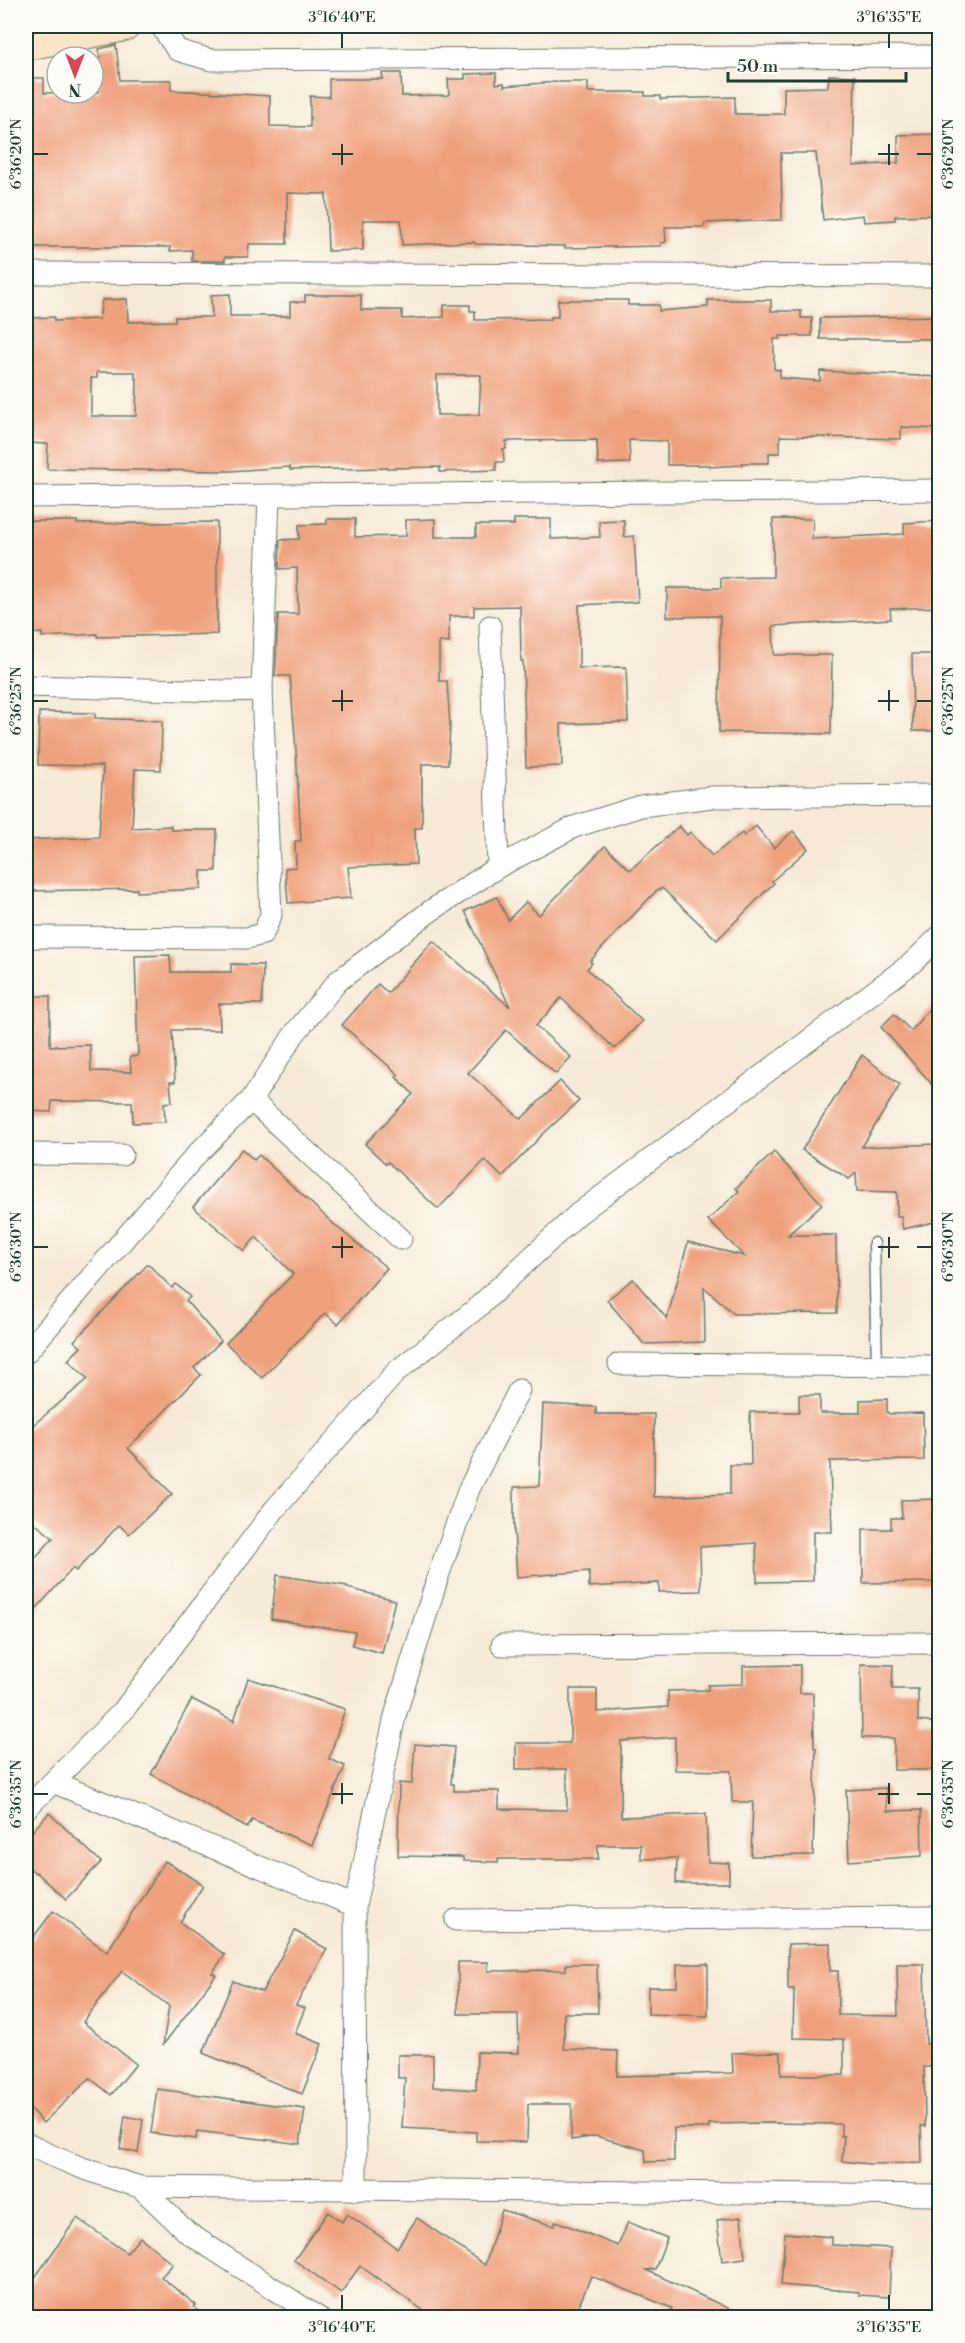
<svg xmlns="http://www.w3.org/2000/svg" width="965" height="2343" font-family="'Libre Bodoni',serif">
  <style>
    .building { fill: #efa17e; fill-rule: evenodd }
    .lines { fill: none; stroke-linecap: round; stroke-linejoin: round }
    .service-casing { stroke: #6a7a6d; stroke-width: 13 }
    .minor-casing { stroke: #6a7a6d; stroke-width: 23 }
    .secondary-casing { stroke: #6a7a6d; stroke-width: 32 }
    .service { stroke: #fff; stroke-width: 10 }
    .minor { stroke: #fff; stroke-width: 21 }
    .secondary { stroke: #fce5c4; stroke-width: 30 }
    .ticks { fill: none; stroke: #1f3d34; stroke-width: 2 }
    .neatline { fill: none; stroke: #1f3d34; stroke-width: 2 }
    .ticks-label { font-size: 15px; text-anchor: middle; fill: #1f3d34 }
  </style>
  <rect width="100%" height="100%" fill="#fdfcf7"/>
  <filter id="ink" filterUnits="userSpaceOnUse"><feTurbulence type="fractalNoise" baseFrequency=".0167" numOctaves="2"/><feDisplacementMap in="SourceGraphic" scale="12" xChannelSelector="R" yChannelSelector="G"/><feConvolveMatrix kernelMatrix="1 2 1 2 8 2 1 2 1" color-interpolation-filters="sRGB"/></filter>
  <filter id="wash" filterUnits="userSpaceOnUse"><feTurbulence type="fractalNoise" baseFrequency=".008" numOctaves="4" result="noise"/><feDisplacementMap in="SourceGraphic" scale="24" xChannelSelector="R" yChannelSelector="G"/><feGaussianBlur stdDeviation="1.35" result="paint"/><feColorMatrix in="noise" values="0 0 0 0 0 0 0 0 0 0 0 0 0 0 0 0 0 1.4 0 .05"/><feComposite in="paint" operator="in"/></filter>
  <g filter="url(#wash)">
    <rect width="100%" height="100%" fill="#f6ead6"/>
    <g id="blocks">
      <g class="building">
        <path d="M116 45 120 80H171V90L270 96V126L310 127V96L329 97V79H383L382 73H401L402 96 449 95 448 79H465V74L496 73V84L504 83V86L557 82H588V92H645V96H660V99L735 97V114H784V88L828 87 829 75 855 76 853 166 898 163V135L939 134V215L895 216V220L864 222 863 215 823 220 816 153H781L782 220 705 223 704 227H665L666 242 661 243V246L565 248V246L475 244 474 242 402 245 401 220H363V250L328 251 326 194 287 193V244H249L248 257H225V261H192V250L170 251V247H26V78H44V93L99 92V70H101L99 49Z"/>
        <path d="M230 294V316H290V302H305V295H361V310H402V319L444 317V305H470V311H475V320L551 319V317H558V300H628V305H659V311L708 307V300H771V311H801V318H812V336H780V339H774V369L780 370V378L820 381V371L939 377V429L901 427V439L780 436V453H769V463H742V465L710 467V465H667V441L629 440 630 463 598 464 597 440 506 441V449H503L504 462H496V470L440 472V467L290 470V467L230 471 47 469 48 444 26 443V339H33L32 318 54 317V321L99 319 102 300 127 299 128 322 175 321V317H212L211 295ZM97 372H135V379H137L136 416H91V378H97ZM437 375H481L479 415H437Z"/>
        <path d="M939 316V339H820V318Z"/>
        <path d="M327 519H355V537L406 536V520L435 519V537H476V525H514V519H551V539L600 537 599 521 624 520V537L634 536 638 602 579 605V668L626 667 628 722 561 724 562 766 526 767 523 661H521L520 606 474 607V616H449V643L439 642V681H447L450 725 448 764H422V828H415L416 864 348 867 351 898 288 903 285 868 296 867 295 841H301L296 750 290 676H275L278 614H298L297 568 279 569 280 540 299 539V525L327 524Z"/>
        <path d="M773 519H813L812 539 904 534V523L939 521V607L890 609 891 619 773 626 774 655H832L831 734 719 732 720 616 667 617V588H721V578L773 577Z"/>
        <path d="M26 521H77V524L217 522V634L97 637V634L42 637V633L26 634Z"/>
        <path d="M912 654H939V731H913Z"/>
        <path d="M39 712 95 713V718L162 721 161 770 135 769 132 828 171 826V830H217L216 871H201V889L137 892V889L26 891V840L99 837 103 766 38 765Z"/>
        <path d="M679 826 687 835 690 832 712 856 742 833 744 836 756 826 774 848 793 831 808 849 772 881 774 883 717 940 662 888 660 890 658 889 590 961 592 963 587 969 642 1021 615 1049 561 998 536 1026 571 1057 556 1074 506 1030 468 1073 521 1119 560 1081 579 1101 542 1135 502 1177 485 1160 438 1209 388 1162 386 1164 365 1144 413 1094 396 1077 399 1075 342 1025 378 984 388 993 433 941 510 1007 465 911 497 897 508 920 526 902 539 915 605 846 630 870Z"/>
        <path d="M170 955 171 972H231V964L263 965 262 1004H219L220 1030H172L175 1082H170L172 1102 164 1103 165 1122 133 1123 132 1102 52 1101 51 1112 26 1111V996H50V1046L90 1045 91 1071 131 1072 130 1057 138 1056 135 956Z"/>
        <path d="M939 997V1092L881 1027 894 1014 911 1031Z"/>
        <path d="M862 1055 900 1085 862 1147 939 1144V1221L903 1229 901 1216H897V1192L857 1191 856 1173 849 1179 802 1150Z"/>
        <path d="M242 1149 254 1160 259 1155 337 1227 387 1268 338 1324 325 1313 262 1378 226 1343 293 1274 256 1237 244 1251 193 1207Z"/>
        <path d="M774 1152 822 1204 788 1235H836L837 1313 734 1314 704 1287 705 1342 644 1344 607 1300 633 1279 667 1319 688 1242 744 1256 708 1220 739 1191 736 1188Z"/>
        <path d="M148 1264 172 1288 176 1284 190 1297 186 1301 221 1341 194 1368 201 1375 128 1448 172 1494 129 1534 119 1525 76 1571 73 1568 26 1620V1568L53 1538 26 1516V1431L88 1379 68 1360 81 1347 74 1341Z"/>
        <path d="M799 1395H820V1413H860V1400L887 1399V1412L890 1414 923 1413 924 1460 830 1461 832 1532H813V1581L757 1582 756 1543 700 1547 701 1591 659 1592V1583L589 1587V1571L517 1577 514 1530V1487L539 1486 543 1404 596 1407V1414H654V1497L730 1494V1465H751L750 1412H799Z"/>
        <path d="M939 1499V1582L863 1583V1529H891V1518H902L901 1500Z"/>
        <path d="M277 1575 347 1586V1588L395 1600 382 1653 352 1645 355 1632 271 1619Z"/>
        <path d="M861 1664 893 1665 892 1689H918V1721L939 1723V1770H894V1738H862Z"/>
        <path d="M800 1665V1693H813L814 1748H816L813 1855 751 1856 753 1802H732L731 1771 675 1770V1737L621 1741V1817L706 1814 708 1862 729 1863V1883H676L677 1858 641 1859V1845H598V1859H498V1862L463 1861V1857L398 1856 399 1783 412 1784 415 1744 454 1747 451 1784H454V1791H499V1809L567 1810V1769H516V1743H570V1689H597V1712L668 1707V1691L708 1690V1685L743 1684V1666Z"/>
        <path d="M248 1678 345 1709 329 1759 345 1766 312 1845 252 1820 247 1828 151 1774 192 1699 234 1721Z"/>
        <path d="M886 1788 887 1811 921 1810 922 1856 849 1861 846 1790Z"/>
        <path d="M49 1813 101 1862 66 1899 36 1872 35 1873 26 1864V1838Z"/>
        <path d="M165 1861 203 1885 180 1922 225 1955 212 1973 216 1975 163 2045 169 2006 122 1971 83 2022 136 2064 111 2095 90 2078 43 2123 26 2104V1947L53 1911 107 1952Z"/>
        <path d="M295 1931 327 1949 296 2005 305 2008 295 2033 322 2044 302 2094 203 2053 233 1981 262 1992Z"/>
        <path d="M830 1943V1971H838V2015L898 2016 897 1964H924L926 2044H939V2067H924L925 2126H921L922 2163 869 2164 842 2161 844 2136H841V2124L767 2123 709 2124V2128H674V2161L646 2162 645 2150 596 2136 571 2140 572 2104H528L527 2142 476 2141V2132L402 2128 405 2078H398V2055H433V2087L476 2090 477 2052 519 2053 518 2014H458V1962H488V1971L566 1970V1964H597L598 2013H564V2049L618 2051 617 2076 733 2073 732 2053 781 2052V2075H844V2039L793 2038 794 1989H788V1944Z"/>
        <path d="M677 1964H708V2016L648 2014V1987H677Z"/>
        <path d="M157 2089 305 2109 300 2144 197 2131 196 2139 151 2133Z"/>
        <path d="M125 2116 143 2120 138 2153 120 2149Z"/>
        <path d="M502 2210 554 2226 556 2221 618 2246 628 2222 667 2238 655 2269 646 2270 749 2318H668L672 2308 591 2276 574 2318H420L424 2311 360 2266 341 2293 294 2260 328 2212 342 2222 347 2214 397 2248 417 2218 485 2265Z"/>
        <path d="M741 2217 745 2258 722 2261 717 2220Z"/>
        <path d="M77 2218 127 2253 140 2237 173 2264 161 2277 196 2305 194 2307 206 2318H26V2290Z"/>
        <path d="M785 2233 832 2237V2245L891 2248 889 2297 859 2295V2292L781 2285Z"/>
      </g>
    </g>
  </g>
  <g filter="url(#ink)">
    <use href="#blocks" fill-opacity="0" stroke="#6a7a6d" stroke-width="1.5"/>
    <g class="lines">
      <g class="service-casing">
        <path id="service" d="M874 1243 877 1367"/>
      </g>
      <g class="minor-casing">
        <g id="minor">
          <path d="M161 26 177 50 211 60 940 56"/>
          <path d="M26 273 940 276"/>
          <path d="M26 497 940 490"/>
          <path d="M490 626 498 867"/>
          <path d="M26 686 225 691 262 690"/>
          <path d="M26 937 247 938 263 934 271 915 262 690 269 496"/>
          <path d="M251 1100 401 1239"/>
          <path d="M26 1154 122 1155"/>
          <path d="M26 1353 198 1153 251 1100 295 1033 338 981 429 912 498 867 574 827 641 806 712 797 940 795"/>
          <path d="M619 1364 940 1366"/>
          <path d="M502 1645 940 1643"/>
          <path d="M53 1782 355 1906"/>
          <path d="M26 1809 123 1711 274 1510 397 1371 477 1308 578 1214 912 963 940 936"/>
          <path d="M456 1920 940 1917"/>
          <path d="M26 2143C61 2162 101 2175 140 2187L940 2195"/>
          <path d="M140 2187 188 2233 319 2318"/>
          <path d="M356 2190 355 1906 395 1716 438 1576 469 1489 519 1390"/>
        </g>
      </g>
      <g class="secondary-casing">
        <path id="secondary" d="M26 45 125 26"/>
      </g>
      <use href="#service" class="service"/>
      <use href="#minor" class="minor"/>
      <use href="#secondary" class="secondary"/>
    </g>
  </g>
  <path class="ticks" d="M342 33V48M889 33V48M342 144V165M889 144V165M33 154H48M332 154H353M878 154H899M917 154H932M342 690V711M889 690V711M33 701H48M332 701H353M878 701H899M917 701H932M342 1237V1258M889 1237V1258M33 1247H48M332 1247H353M878 1247H899M917 1247H932M342 1783V1804M889 1783V1804M33 1794H48M332 1794H353M878 1794H899M917 1794H932M342 2295V2310M889 2295V2310"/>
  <rect width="965" height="2343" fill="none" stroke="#fdfcf7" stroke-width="66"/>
  <g transform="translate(75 75) rotate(180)"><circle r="28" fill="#fdfcf7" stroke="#a4b0a9" stroke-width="1.5"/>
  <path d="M0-4.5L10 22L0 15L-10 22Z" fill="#d1495b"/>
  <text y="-9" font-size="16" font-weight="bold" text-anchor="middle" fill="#1f3d34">N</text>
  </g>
  <path d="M728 72v9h178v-9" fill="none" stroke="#1f3d34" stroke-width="3"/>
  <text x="737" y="72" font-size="18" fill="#1f3d34" stroke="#fdfcf7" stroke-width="4.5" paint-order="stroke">50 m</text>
  <rect x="33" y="33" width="899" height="2277" class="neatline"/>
  <g class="ticks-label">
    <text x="342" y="22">3°16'40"E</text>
    <text x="889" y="22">3°16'35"E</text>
    <text transform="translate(948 154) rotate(-90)" y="5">6°36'20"N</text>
    <text transform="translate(16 154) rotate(-90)" y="5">6°36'20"N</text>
    <text transform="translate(948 701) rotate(-90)" y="5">6°36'25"N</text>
    <text transform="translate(16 701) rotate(-90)" y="5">6°36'25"N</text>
    <text transform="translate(948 1247) rotate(-90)" y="5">6°36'30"N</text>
    <text transform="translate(16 1247) rotate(-90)" y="5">6°36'30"N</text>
    <text transform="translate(948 1794) rotate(-90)" y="5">6°36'35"N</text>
    <text transform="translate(16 1794) rotate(-90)" y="5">6°36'35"N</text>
    <text x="342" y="2332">3°16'40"E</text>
    <text x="889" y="2332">3°16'35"E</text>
  </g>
</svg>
